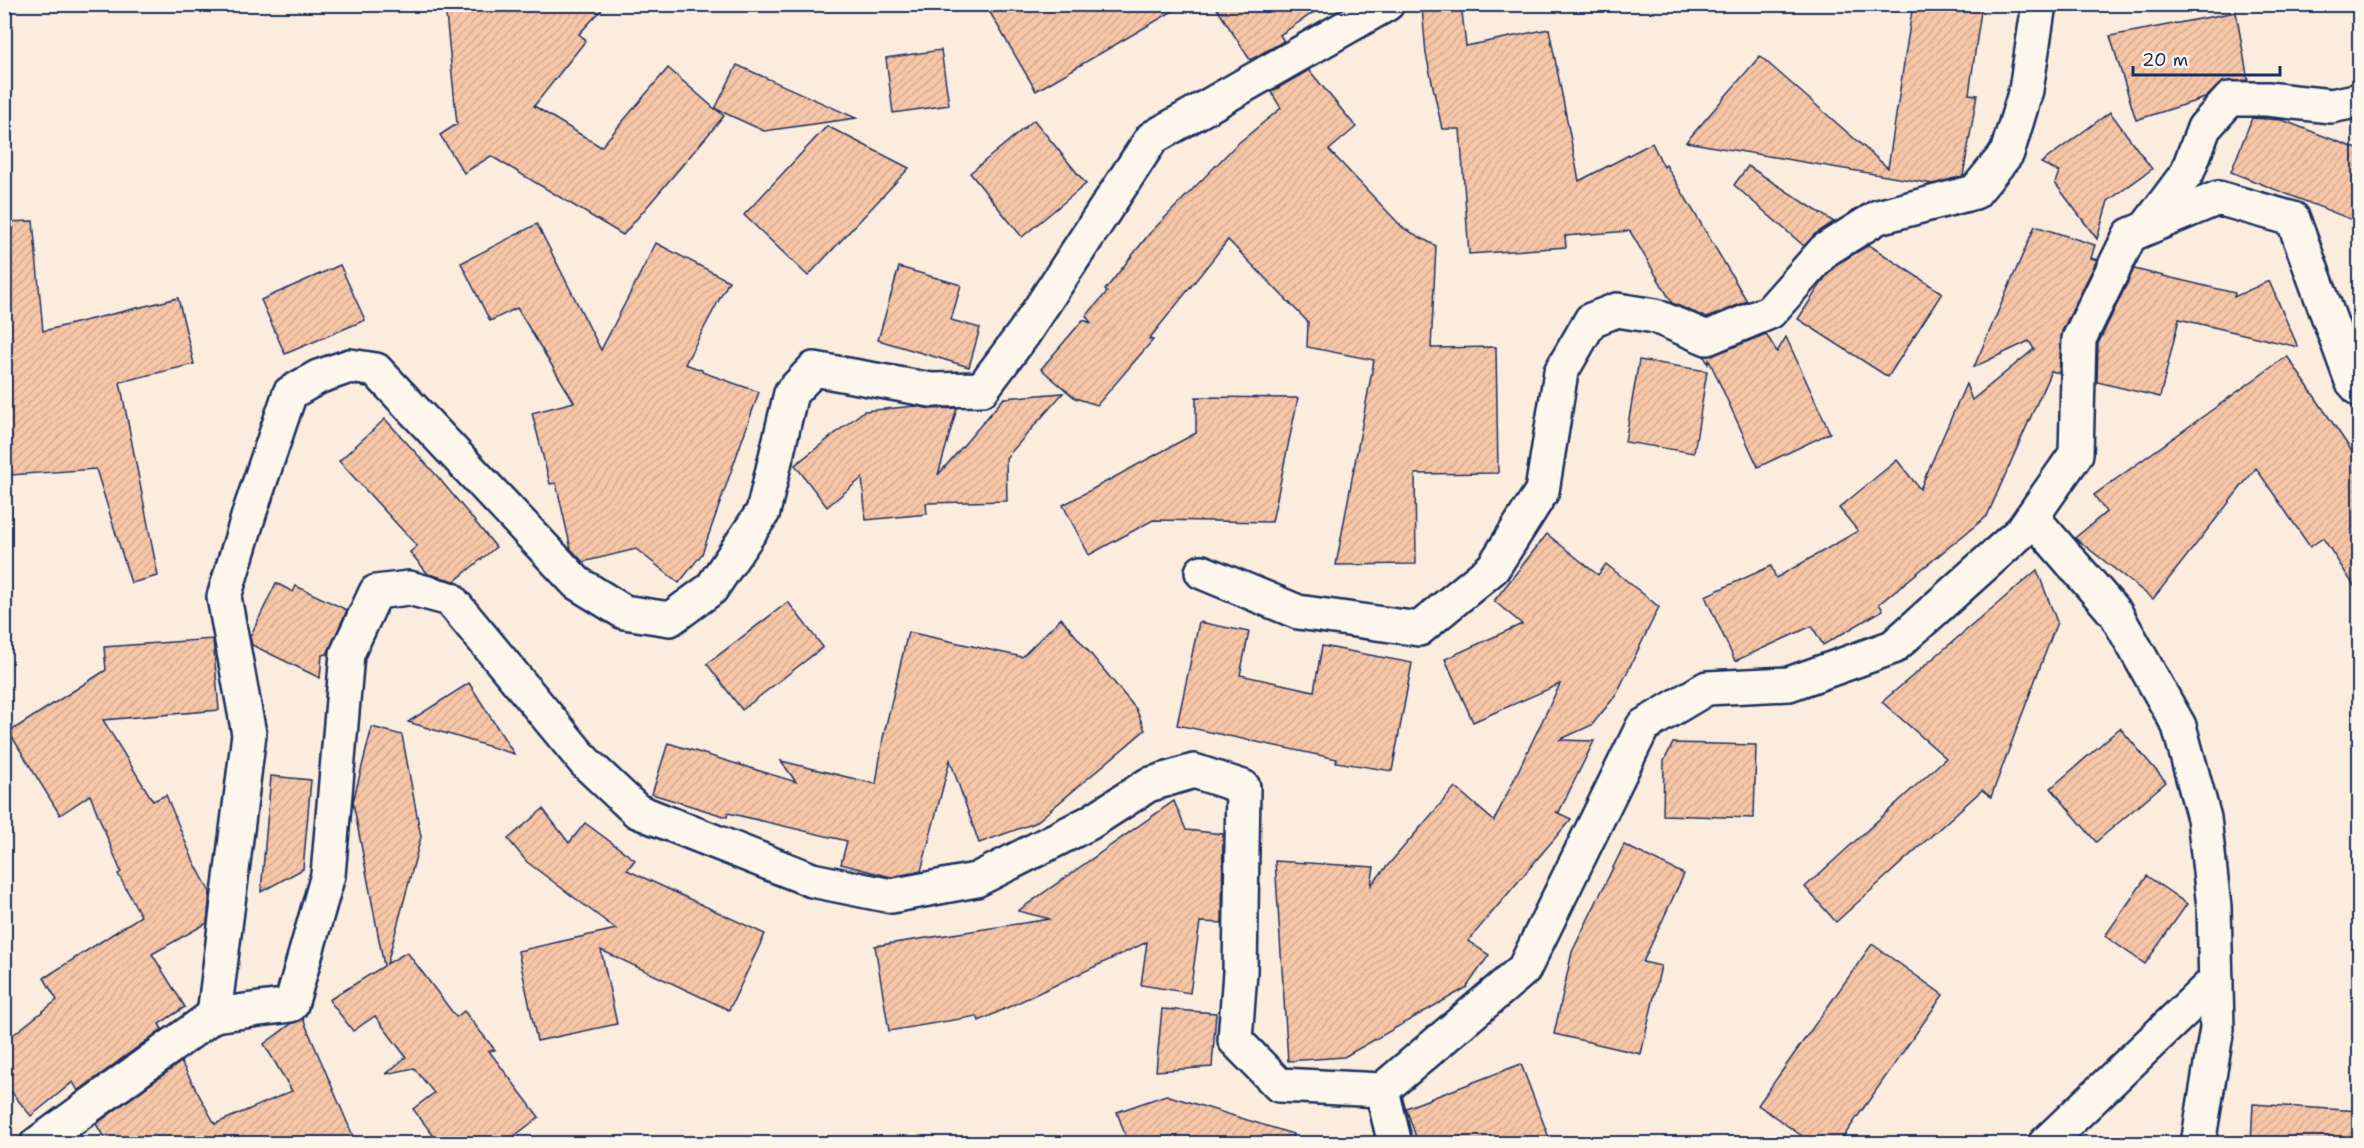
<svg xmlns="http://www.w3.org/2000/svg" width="2364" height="1148" font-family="'Shantell Sans',sans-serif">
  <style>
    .building { fill: url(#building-hatch); stroke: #1b2f5e; stroke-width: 1.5 }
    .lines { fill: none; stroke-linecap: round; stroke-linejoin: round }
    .minor-casing { stroke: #1b2f5e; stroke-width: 38 }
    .minor { stroke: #fbf7ec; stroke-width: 33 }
  </style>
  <defs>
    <pattern id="building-hatch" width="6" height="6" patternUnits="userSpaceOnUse" patternTransform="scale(1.5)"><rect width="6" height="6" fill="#f7c6a7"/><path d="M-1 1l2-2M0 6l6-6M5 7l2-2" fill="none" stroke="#d3aa92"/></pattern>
  </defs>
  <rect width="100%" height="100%" fill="#faedde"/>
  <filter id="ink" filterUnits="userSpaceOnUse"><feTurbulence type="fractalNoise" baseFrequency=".0167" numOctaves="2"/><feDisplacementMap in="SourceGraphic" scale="12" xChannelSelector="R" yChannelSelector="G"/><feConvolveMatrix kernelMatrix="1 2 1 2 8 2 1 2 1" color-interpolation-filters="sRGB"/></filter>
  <g filter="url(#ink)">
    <g class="building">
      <path d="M445 4H607L579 34 586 40 534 106 601 147 668 68 715 109 737 65 856 118 764 131 716 109 724 116 623 235 491 156 464 173 440 135 457 124Z"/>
      <path d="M985 4H1185L1036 91Z"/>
      <path d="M1214 4 1255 6 1326 4 1280 35 1284 41 1250 60Z"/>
      <path d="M1451 4H1461L1466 46 1549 29 1579 181 1652 143 1664 167 1666 165 1747 301 1707 318 1672 303 1630 231 1565 236 1566 247 1469 254 1460 129H1442L1426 54 1422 8Z"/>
      <path d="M1913 4H1982L1969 94 1977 95 1963 176 1933 184 1686 142 1760 56 1888 168Z"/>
      <path d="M2236 12 2248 80 2223 82 2205 98 2136 120 2110 36Z"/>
      <path d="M941 50 949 105 893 113 886 58Z"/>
      <path d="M1309 70 1356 127 1329 150 1403 228 1436 246 1431 348 1496 347 1498 473 1415 474 1416 564 1336 565 1374 360 1307 347 1308 322 1228 240 1149 339 1153 340 1097 405 1075 398 1041 369 1083 320 1091 323 1086 316 1107 292 1105 290 1149 234 1236 145 1281 108 1271 92Z"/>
      <path d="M2110 112 2152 169 2108 201 2097 239 2055 183 2059 172 2041 163Z"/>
      <path d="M2252 118 2282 120 2360 150V223L2231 172Z"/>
      <path d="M1034 120 1086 184 1022 237 970 173Z"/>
      <path d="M827 126 909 168 808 276 744 215Z"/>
      <path d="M1748 166 1834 222 1815 234 1804 246 1734 185Z"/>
      <path d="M33 221 43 331 178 298 194 364 120 382 158 576 131 583 96 469 10 475 4 385V222Z"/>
      <path d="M537 224 601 350 656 243 729 281 685 364 702 370V372L759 392 702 554 679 583 636 549 583 562 571 549 556 483 550 484 532 413 574 402 517 308 490 321 461 263Z"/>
      <path d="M2035 226 2095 245 2091 258 2097 260 2062 331 2059 373 2051 371 1987 516 1879 604 1883 610 1823 645 1812 626 1735 661 1705 596 1771 566 1776 578 1858 531 1839 508 1897 460 1920 489 1966 384 1972 400 2034 349 2029 341 1974 367Z"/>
      <path d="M1869 245 1942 293 1888 377 1798 319 1824 279 1837 264Z"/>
      <path d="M340 265 365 320 285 354 261 300Z"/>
      <path d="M899 267 961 285 951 320 980 328 969 367 878 340Z"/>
      <path d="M2134 269 2235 293 2234 297 2269 281 2298 347 2179 319 2160 397 2097 382 2098 344Z"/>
      <path d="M1766 334 1777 352 1786 337 1830 433 1758 467 1709 360 1708 364 1704 356 1714 355Z"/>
      <path d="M2287 356 2360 463V595L2323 538 2310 547 2256 468 2153 599 2075 538 2106 512 2094 495Z"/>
      <path d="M1639 360 1707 371 1694 453 1625 442Z"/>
      <path d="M1063 393 1006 458 1007 501 926 503 927 514 866 520 862 478 827 507 795 465 864 411 916 406 931 409 957 408 938 475 1004 398Z"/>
      <path d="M1196 397 1298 398 1272 522 1153 520 1089 555 1063 505 1196 433Z"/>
      <path d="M385 419 438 477 496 547 455 581 428 574 410 552 417 546 339 461Z"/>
      <path d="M1547 534 1598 575 1606 564 1659 607 1616 695 1592 725 1559 740 1594 741 1559 812H1556L1571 819 1468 941 1489 955 1466 988 1344 1057 1288 1061 1275 861 1374 867 1371 885 1455 787 1494 821 1560 684 1473 722 1445 659 1522 624 1494 601Z"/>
      <path d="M2037 570 2057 622 1991 797 1982 790 1836 922 1805 887 1946 758 1882 702Z"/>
      <path d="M276 583 293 592 296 586 347 610 327 654 322 655 320 678 252 645 250 637Z"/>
      <path d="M788 602 823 647 742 710 707 664Z"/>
      <path d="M1061 618 1136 709 1145 730 1035 823 979 843 950 760 921 871 891 877 841 864 847 841 728 813 727 817 652 794 668 743 796 782 781 761 876 784 883 738 908 632 1022 657Z"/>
      <path d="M1199 622 1249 632 1240 675 1314 691 1322 646 1412 663 1392 771 1336 762 1337 759 1177 725Z"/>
      <path d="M213 639 219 710 103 720 153 801 166 795 193 860 210 892 207 923 152 954 185 1007 159 1024 162 1029 78 1091 73 1082 31 1116 4 1083V1042L57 1000 44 978 141 916 118 874 121 872 90 795 60 815 9 732 106 670 104 647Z"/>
      <path d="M469 683 514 754 408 722Z"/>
      <path d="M372 727 402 735 421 837 387 964 407 952 456 1017 464 1011 495 1050 489 1051 539 1117 505 1143H439L413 1109 434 1093 414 1068 386 1074 406 1057 375 1016 353 1031 329 1000 384 966 353 802Z"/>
      <path d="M2120 728 2166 782 2096 842 2051 788Z"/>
      <path d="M1673 743 1756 745 1754 818 1663 815 1664 761Z"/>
      <path d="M271 776 311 780 303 869 261 892Z"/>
      <path d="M1174 801 1186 830 1223 834 1222 923 1200 922 1190 993 1141 985 1147 942 979 1021 977 1016 889 1031 875 946 1050 919 1018 911Z"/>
      <path d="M543 809 569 843 585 823 635 860 627 870 765 934 729 1010 601 950 617 1024 537 1041 518 951 616 929 527 862 508 839Z"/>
      <path d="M1624 845 1684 874 1643 962 1661 966 1641 1054 1554 1034 1572 952Z"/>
      <path d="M2147 876 2187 904 2145 964 2105 936Z"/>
      <path d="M1872 944 1943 995 1839 1143H1812L1758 1105Z"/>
      <path d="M1162 1009 1216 1013 1212 1067 1156 1071Z"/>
      <path d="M303 1019 356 1143H107L96 1124 181 1062 215 1124 292 1091 264 1044 291 1024Z"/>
      <path d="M1521 1064 1551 1143H1418L1406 1108Z"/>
      <path d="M1166 1095 1293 1134 1291 1143H1128L1117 1112Z"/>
      <path d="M2253 1104 2360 1111V1143H2251Z"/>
    </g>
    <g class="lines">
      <g class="minor-casing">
        <g id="minor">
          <path d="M2146 228 2187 173 2204 128 2230 99H2267L2331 106 2360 100"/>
          <path d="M2032 517 2116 614 2179 726 2204 818 2214 907 2217 1028 2198 1144"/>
          <path d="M1202 572 1298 612 1419 629 1493 568 1542 491 1561 372 1591 320 1617 310 1655 316 1707 338 1770 312 1825 250 1878 217 1975 192 2007 153 2026 90 2039 4"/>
          <path d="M214 1015 249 734 224 597 250 511 290 393 318 377 350 366 376 370 577 583 624 612 670 619 711 589 763 512 791 393 814 369 931 390 982 389 1024 333 1152 138 1387 4"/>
          <path d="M1382 1090 1395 1144"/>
          <path d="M37 1144 214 1015 291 1005 328 875 347 654 376 592 409 588 450 599 585 762 637 811 812 880 891 896 976 880 1089 823 1148 785 1194 771 1243 787 1240 972 1235 1040 1279 1085 1382 1090 1524 969 1643 726 1707 688 1789 684 1893 647 2022 531 2076 454 2079 339 2130 235 2218 198 2293 219 2352 381 2360 390"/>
          <path d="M2045 1144 2216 980"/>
        </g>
      </g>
      <use href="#minor" class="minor"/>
    </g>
  </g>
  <rect width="2364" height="1148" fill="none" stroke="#fbf7ec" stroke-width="24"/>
  <rect x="12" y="12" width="2340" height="1124" fill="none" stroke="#1b2f5e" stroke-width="2" filter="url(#ink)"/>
  <path d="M2133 66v9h147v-9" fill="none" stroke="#1b2f5e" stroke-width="3"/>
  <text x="2142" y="66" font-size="18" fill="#1b2f5e" stroke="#fbf7ec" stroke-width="4.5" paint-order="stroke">20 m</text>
</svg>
